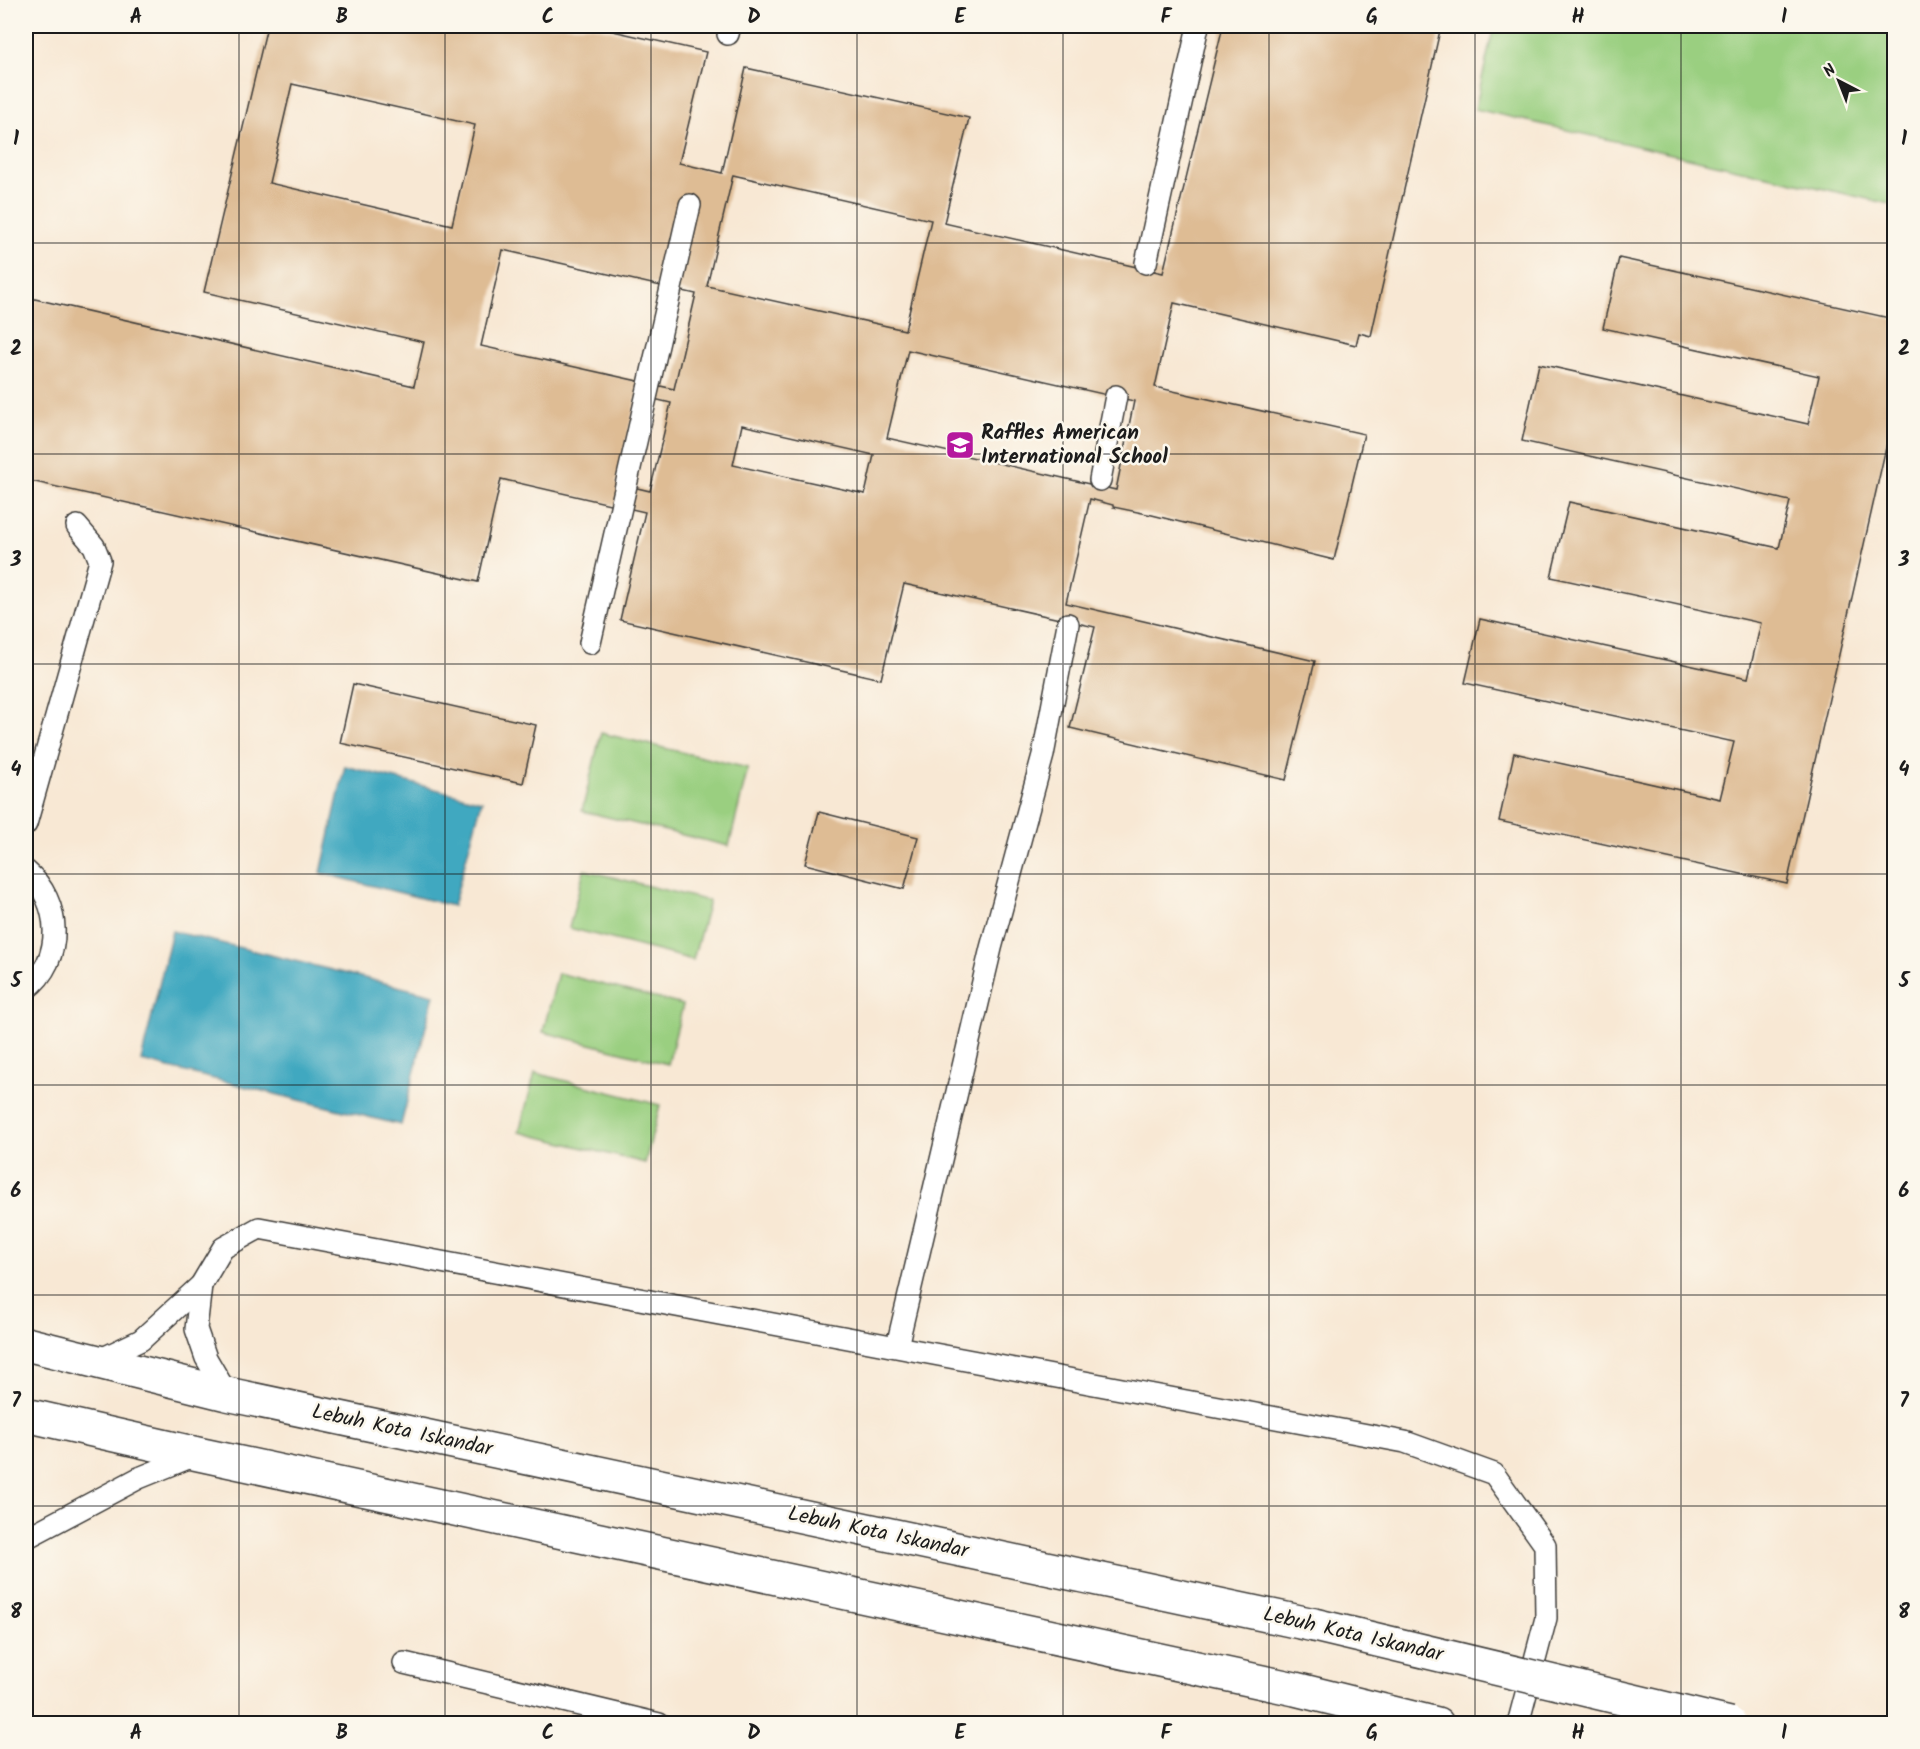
<svg xmlns="http://www.w3.org/2000/svg" width="1920" height="1749" font-family="Kalam,sans-serif">
  <style>
    .green { fill: #9acf80; stroke: #5b764e; stroke-width: 1.5 }
    .water { fill: #40a8c0; stroke: #2e626e; stroke-width: 1.5 }
    .building { fill: #debc94; fill-rule: evenodd }
    .lines { fill: none; stroke-linecap: round; stroke-linejoin: round }
    .lane-casing { stroke: #3d3b38; stroke-width: 24 }
    .highway-casing { stroke: #3d3b38; stroke-width: 36 }
    .lane { stroke: #fff; stroke-width: 21 }
    .highway { stroke: #fff; stroke-width: 33 }
    .highway-bridge-casing { stroke: #3d3b38; stroke-width: 36; stroke-linecap: butt }
    .highway-bridge { stroke: #fff; stroke-width: 33 }
    .grid { fill: none; stroke: #1c1c1c; stroke-width: 1.5; stroke-opacity: 0.55 }
    .labels { text-anchor: middle; dominant-baseline: central; stroke-width: 5; stroke-linejoin: round; paint-order: stroke }
    .poi-label { font-size: 21px; font-weight: bold; fill: #1c1c1c; stroke: #fbf7ec; text-anchor: start }
    .street-label { font-size: 21px; fill: #1c1c1c; stroke: #fbf7ec }
    .neatline { fill: none; stroke: #1c1c1c; stroke-width: 2 }
    .grid-label { font-size: 20px; text-anchor: middle; font-weight: bold; fill: #1c1c1c }
  </style>
  <rect width="100%" height="100%" fill="#fbf7ec"/>
  <filter id="ink" filterUnits="userSpaceOnUse"><feTurbulence type="fractalNoise" baseFrequency=".0167" numOctaves="2"/><feDisplacementMap in="SourceGraphic" scale="12" xChannelSelector="R" yChannelSelector="G"/><feConvolveMatrix kernelMatrix="1 2 1 2 8 2 1 2 1" color-interpolation-filters="sRGB"/></filter>
  <filter id="wash" filterUnits="userSpaceOnUse"><feTurbulence type="fractalNoise" baseFrequency=".008" numOctaves="4" result="noise"/><feDisplacementMap in="SourceGraphic" scale="24" xChannelSelector="R" yChannelSelector="G"/><feGaussianBlur stdDeviation="1.35" result="paint"/><feColorMatrix in="noise" values="0 0 0 0 0 0 0 0 0 0 0 0 0 0 0 0 0 1.4 0 .05"/><feComposite in="paint" operator="in"/></filter>
  <g filter="url(#wash)">
    <rect width="100%" height="100%" fill="#f8e8d4"/>
    <g class="green">
      <path d="M1494 26H1894V205L1475 109Z"/>
      <path d="M601 733 748 768 729 846 582 811Z"/>
      <path d="M584 870 709 901 693 960 569 928Z"/>
      <path d="M558 973 683 1005 668 1064 543 1032Z"/>
      <path d="M535 1073 660 1105 645 1163 519 1132Z"/>
    </g>
    <g class="water">
      <path d="M345 766 482 801 453 906 321 873Z"/>
      <path d="M172 931 434 995 401 1125 141 1061Z"/>
    </g>
    <g id="blocks">
      <g class="building">
        <path d="M267 26H591L706 52 679 163 722 173 746 68 969 118 944 223 1163 273 1223 26H1441L1371 336 1359 333 1356 345 1174 303 1155 387 1364 434 1334 560 1152 515 1113 507V505L1090 499 1066 603 1315 661 1286 780 1070 728 1095 627 904 584 881 679 620 620 645 512 501 479 478 582 26 480V297L414 386 424 342 204 292ZM292 84 475 125 452 225 269 183ZM733 175 931 220 905 330 707 286ZM503 250 696 294 674 389 481 346ZM908 350 1134 401 1116 490 887 438ZM637 395 671 403 650 491 616 483ZM742 425 874 455 865 494 733 465Z"/>
        <path d="M1619 258 1894 319V412L1787 884 1499 821 1514 753 1720 799 1734 742 1465 683 1480 619 1748 678 1761 623 1551 577 1569 502 1779 548 1790 501 1522 441 1539 364 1808 424 1819 376 1603 328Z"/>
        <path d="M353 684 536 725 523 783 340 743Z"/>
        <path d="M819 812 918 837 904 889 805 864Z"/>
      </g>
    </g>
  </g>
  <g filter="url(#ink)">
    <use href="#blocks" fill-opacity="0" stroke="#3d3b38" stroke-width="1.5"/>
    <g class="lines">
      <g class="lane-casing">
        <g id="lane">
          <path d="M728 34 730 26"/>
          <path d="M1146 263 1198 26"/>
          <path d="M1100 480 1116 396"/>
          <path d="M590 643 690 205"/>
          <path d="M26 824 100 561 94 546 77 526"/>
          <path d="M26 871C62 901 65 960 26 989"/>
          <path d="M201 1285 196 1329 206 1358 227 1394"/>
          <path d="M897 1346 991 948 1043 755 1068 624"/>
          <path d="M97 1361 141 1340 201 1285 223 1248 259 1228 1405 1442 1494 1474 1545 1545 1546 1618 1518 1724"/>
          <path d="M26 1538 139 1478 198 1454"/>
          <path d="M404 1663 659 1724"/>
        </g>
      </g>
      <g class="highway-casing">
        <g id="highway">
          <path d="M26 1344 227 1394 1314 1625"/>
          <path d="M26 1415 198 1454 1295 1689 1437 1724"/>
        </g>
      </g>
      <use href="#lane" class="lane"/>
      <use href="#highway" class="highway"/>
      <g class="highway-bridge-casing">
        <path id="highway-bridge" d="M1314 1625 1730 1724"/>
      </g>
      <use href="#highway-bridge" class="highway-bridge"/>
    </g>
  </g>
  <path class="grid" d="M239 26V1724M445 26V1724M651 26V1724M857 26V1724M1063 26V1724M1269 26V1724M1475 26V1724M1681 26V1724M26 243H1894M26 454H1894M26 664H1894M26 874H1894M26 1085H1894M26 1295H1894M26 1506H1894"/>
  <defs>
    <g id="school-square" transform="scale(1.5)"><rect x="-9" y="-9" width="18" height="18" rx="4" fill="#b5179e" stroke="#fbf7ec"/><path d="M0-5L7-2L0 1L-7-2ZM-4 1L0 2.5L4 1V4Q0 6-4 4Z" fill="#fff"/></g>
  </defs>
  <g fill-rule="evenodd">
    <use href="#school-square" x="960" y="445"/>
  </g>
  <g class="labels">
    <g class="poi-label">
      <text x="981" y="433">Raffles American<tspan x="981" dy="24">International School</tspan></text>
    </g>
    <g class="street-label">
      <text transform="translate(402 1431) rotate(12)">Lebuh Kota Iskandar</text>
      <text transform="translate(878 1533) rotate(12)">Lebuh Kota Iskandar</text>
      <text transform="translate(1353 1635) rotate(13)">Lebuh Kota Iskandar</text>
    </g>
  </g>
  <rect width="1920" height="1749" fill="none" stroke="#fbf7ec" stroke-width="66"/>
  <g transform="translate(1839 81) rotate(318)" stroke="#fbf7ec" stroke-width="4.5" paint-order="stroke">
  <path d="M0-4.5L10 22L0 15L-10 22Z" fill="#1c1c1c"/>
  <text y="-9" font-size="16" font-weight="bold" text-anchor="middle" fill="#1c1c1c">N</text>
  </g>
  <rect x="33" y="33" width="1854" height="1683" class="neatline"/>
  <g class="grid-label">
    <text x="136" y="23">A</text>
    <text x="342" y="23">B</text>
    <text x="548" y="23">C</text>
    <text x="754" y="23">D</text>
    <text x="960" y="23">E</text>
    <text x="1166" y="23">F</text>
    <text x="1372" y="23">G</text>
    <text x="1578" y="23">H</text>
    <text x="1784" y="23">I</text>
    <text x="16" y="145">1</text>
    <text x="1904" y="145">1</text>
    <text x="16" y="355">2</text>
    <text x="1904" y="355">2</text>
    <text x="16" y="566">3</text>
    <text x="1904" y="566">3</text>
    <text x="16" y="776">4</text>
    <text x="1904" y="776">4</text>
    <text x="16" y="987">5</text>
    <text x="1904" y="987">5</text>
    <text x="16" y="1197">6</text>
    <text x="1904" y="1197">6</text>
    <text x="16" y="1407">7</text>
    <text x="1904" y="1407">7</text>
    <text x="16" y="1618">8</text>
    <text x="1904" y="1618">8</text>
    <text x="136" y="1739">A</text>
    <text x="342" y="1739">B</text>
    <text x="548" y="1739">C</text>
    <text x="754" y="1739">D</text>
    <text x="960" y="1739">E</text>
    <text x="1166" y="1739">F</text>
    <text x="1372" y="1739">G</text>
    <text x="1578" y="1739">H</text>
    <text x="1784" y="1739">I</text>
  </g>
</svg>
